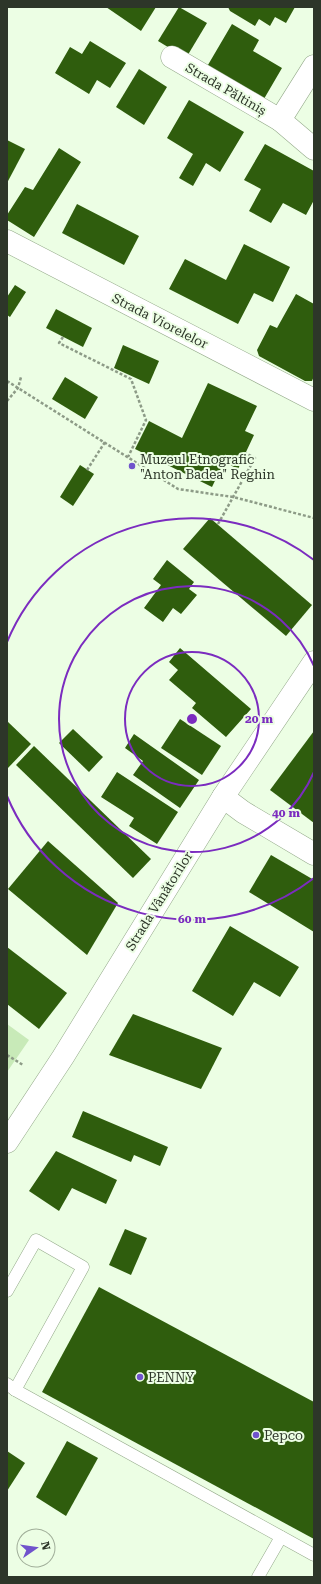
<svg xmlns="http://www.w3.org/2000/svg" width="321" height="1584" font-family="'Roboto Serif',serif">
  <style>
    .green { fill: #c8eab8 }
    .building { fill: #2f5d0d }
    .lines { fill: none; stroke-linecap: round; stroke-linejoin: round }
    .lane-casing { stroke: #94a98a; stroke-width: 13 }
    .street-casing { stroke: #94a98a; stroke-width: 23 }
    .secondary-casing { stroke: #94a98a; stroke-width: 23 }
    .path { stroke: #8d9b87; stroke-width: 2.5; stroke-dasharray: 3 2; stroke-linecap: butt }
    .lane { stroke: #fff; stroke-width: 12 }
    .street { stroke: #fff; stroke-width: 22 }
    .secondary { stroke: #fff; stroke-width: 22 }
    .ring { fill: none; stroke: #7b2cbf; stroke-width: 2 }
    .poi-dot { fill: #7053cc; stroke: #ecfee4; stroke-width: 1.5 }
    .labels { text-anchor: middle; dominant-baseline: central; stroke-width: 4; stroke-linejoin: round; paint-order: stroke }
    .street-label { font-size: 13px; fill: #2d3629; stroke: #ecfee4 }
    .poi-label { font-size: 13px; fill: #2d3629; stroke: #ecfee4; text-anchor: start }
    .centre { fill: #7b2cbf; stroke: #ecfee4; stroke-width: 2 }
    .ring-label { font-size: 12px; text-anchor: middle; font-weight: bold; fill: #7b2cbf; stroke: #ecfee4; stroke-width: 4; stroke-linejoin: round; paint-order: stroke }
  </style>
  <rect width="100%" height="100%" fill="#ecfee4"/>
  <path class="green" d="M7 1024 29 1040 7 1072Z"/>
  <g class="building">
    <path d="M106 7H156L141 31Z"/>
    <path d="M179 7 207 23 186 58 158 41Z"/>
    <path d="M228 7H295L286 23 275 17 270 26 259 19 255 26 230 11Z"/>
    <path d="M232 24 259 40 253 51 282 68 261 104 205 70Z"/>
    <path d="M90 41 126 63 110 88 97 80 89 94 55 73 70 47 82 54Z"/>
    <path d="M139 69 167 87 144 125 116 107Z"/>
    <path d="M189 100 244 132 220 172 206 163 193 186 179 178 193 154 167 138Z"/>
    <path d="M7 140 25 149 7 183Z"/>
    <path d="M265 144 314 171V200L306 215 283 203 271 223 249 211 261 189 244 180Z"/>
    <path d="M59 148 81 162 34 237 7 220V215L25 187 33 190Z"/>
    <path d="M77 204 139 236 124 265 62 233Z"/>
    <path d="M244 244 290 267 273 302 254 293 238 324 169 289 185 259 226 280Z"/>
    <path d="M15 285 26 292 10 317 7 315V297Z"/>
    <path d="M296 294 314 304V376L312 381H305L259 356 257 350 270 325 277 328Z"/>
    <path d="M56 309 92 328 83 347 46 328Z"/>
    <path d="M123 345 159 361 149 384 114 368Z"/>
    <path d="M65 377 98 397 85 419 52 399Z"/>
    <path d="M208 383 257 406 245 431 254 435 238 469 224 462 212 487 135 449 149 421 182 438Z"/>
    <path d="M80 465 94 474 73 506 60 497Z"/>
    <path d="M210 518 312 605 286 636 183 549Z"/>
    <path d="M167 560 194 582 189 589 197 595 181 614 173 608 163 622 144 608 161 585 153 579Z"/>
    <path d="M180 648 251 709 226 737 192 708 196 703 169 680 178 670 169 662Z"/>
    <path d="M180 719 221 746 202 775 161 748Z"/>
    <path d="M7 721 31 744 7 769Z"/>
    <path d="M73 729 103 757 89 772 59 743Z"/>
    <path d="M314 731V823L270 790Z"/>
    <path d="M134 734 199 780 180 808 133 775 143 761 125 748Z"/>
    <path d="M34 746 151 859 133 878 16 765Z"/>
    <path d="M117 772 178 812 157 844 129 826 134 818 101 797Z"/>
    <path d="M48 841 118 903 87 955 8 889Z"/>
    <path d="M271 855 314 880V932L249 892Z"/>
    <path d="M230 926 299 967 280 997 254 982 233 1016 192 991Z"/>
    <path d="M7 947 67 993 39 1029 7 1004Z"/>
    <path d="M133 1014 222 1048 201 1089 109 1055Z"/>
    <path d="M83 1111 168 1147 160 1166 134 1155 131 1162 72 1137Z"/>
    <path d="M56 1151 117 1180 106 1204 72 1188 59 1211 29 1191Z"/>
    <path d="M125 1229 147 1238 131 1275 109 1265Z"/>
    <path d="M99 1287 314 1402V1539L42 1392Z"/>
    <path d="M67 1441 98 1458 66 1516 36 1497Z"/>
    <path d="M7 1451 25 1463 7 1491Z"/>
  </g>
  <g class="lines">
    <g class="lane-casing">
      <g id="lane">
        <path d="M7 1291 36 1240 83 1267 15 1390"/>
        <path d="M7 1384 15 1390 314 1555"/>
        <path d="M258 1577 281 1537"/>
      </g>
    </g>
    <g class="street-casing">
      <g id="street">
        <path d="M172 57 280 120"/>
        <path d="M314 66 280 120 314 149"/>
        <path d="M7 241 314 400"/>
        <path d="M223 797 243 812 314 854"/>
      </g>
    </g>
    <g class="secondary-casing">
      <path id="secondary" d="M7 1142 63 1057 223 797 314 662"/>
    </g>
    <g class="path">
      <path d="M63 337 59 343 131 379 146 420 128 457"/>
      <path d="M7 381 178 489 233 497 314 518"/>
      <path d="M7 401 18 388 21 377"/>
      <path d="M87 470 105 442"/>
      <path d="M218 524 255 458 245 453"/>
      <path d="M7 1055 23 1065"/>
    </g>
    <use href="#lane" class="lane"/>
    <use href="#street" class="street"/>
    <use href="#secondary" class="secondary"/>
  </g>
  <g class="ring">
    <circle cx="192" cy="719" r="67"/>
    <path d="M314 772A133 133 0 1 1 314 666"/>
    <path d="M314 878A200 200 0 0 1 7 796M7 642A200 200 0 0 1 314 560"/>
  </g>
  <g class="poi-dot">
    <circle cx="132" cy="466" r="4"/>
    <circle cx="140" cy="1377" r="4"/>
    <circle cx="256" cy="1435" r="4"/>
  </g>
  <g class="labels">
    <g class="street-label">
      <text transform="translate(226 89) rotate(30)">Strada Păltiniș</text>
      <text transform="translate(160 321) rotate(27)">Strada Viorelelor</text>
      <text transform="translate(159 901) rotate(-58)">Strada Vânătorilor</text>
    </g>
    <g class="poi-label">
      <text x="140" y="459">Muzeul Etnografic<tspan x="140" dy="15">"Anton Badea" Reghin</tspan></text>
      <text x="148" y="1377">PENNY</text>
      <text x="264" y="1435">Pepco</text>
    </g>
  </g>
  <circle cx="192" cy="719" r="6" class="centre"/>
  <g class="ring-label">
    <text x="259" y="723">20 m</text>
    <text x="286" y="817">40 m</text>
    <text x="192" y="923">60 m</text>
  </g>
  <rect width="321" height="1584" fill="none" stroke="#2d3629" stroke-width="16"/>
  <g transform="translate(36 1548) rotate(77)"><circle r="19" fill="#ecfee4" stroke="#a0ae99"/>
  <path d="M0-3L7 15L0 10L-7 15Z" fill="#7053cc"/>
  <text y="-6" font-size="11" font-weight="bold" text-anchor="middle" fill="#2d3629">N</text>
  </g>
</svg>
